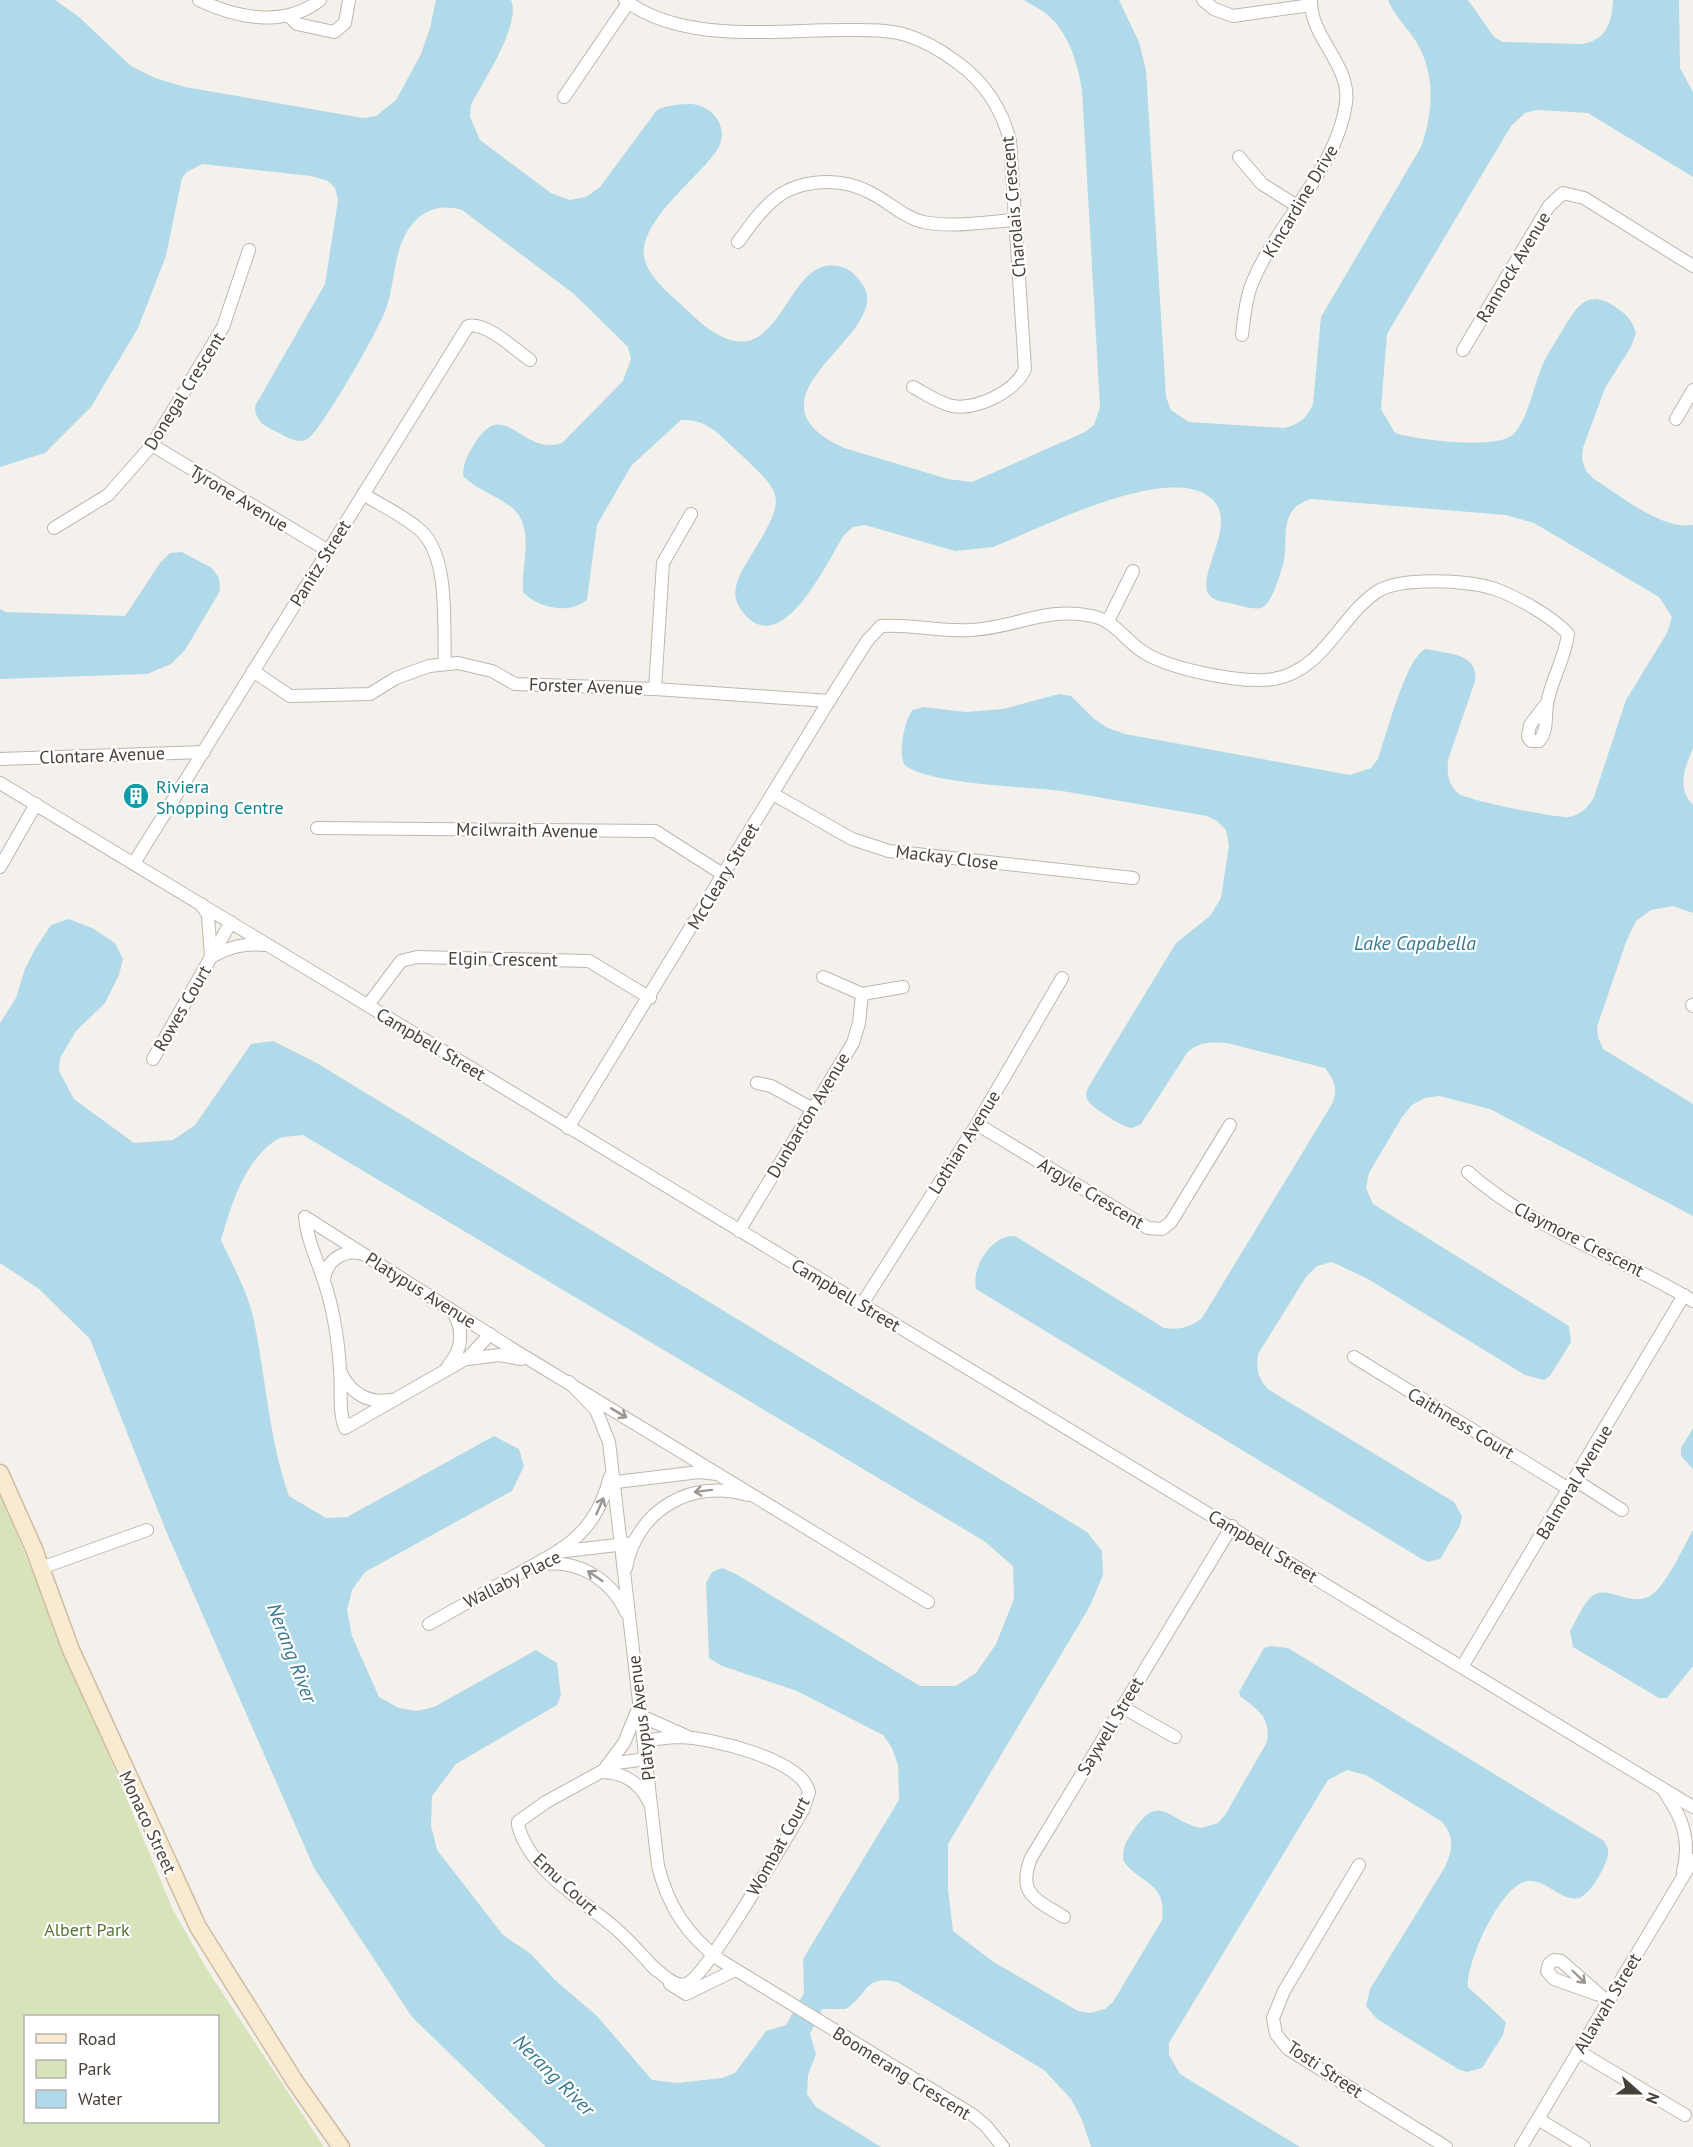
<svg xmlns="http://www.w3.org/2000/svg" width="1693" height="2147" font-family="'PT Sans',sans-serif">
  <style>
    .green { fill: #d7e4ba; fill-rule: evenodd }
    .water { fill: #b0daea; fill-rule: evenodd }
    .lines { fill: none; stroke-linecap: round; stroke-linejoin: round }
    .street-casing { stroke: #bfb7af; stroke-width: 14 }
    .secondary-casing { stroke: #cfbca1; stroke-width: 19 }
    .street { stroke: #fff; stroke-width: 12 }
    .secondary { stroke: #f9ead1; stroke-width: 16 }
    .oneway { stroke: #9a9693 }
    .labels { text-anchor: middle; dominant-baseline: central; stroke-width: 4.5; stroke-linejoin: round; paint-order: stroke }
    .street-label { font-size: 18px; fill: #48413a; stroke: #fff }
    .culture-label { font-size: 18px; fill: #0d838f; stroke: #fff; text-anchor: start }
    .park-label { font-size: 18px; fill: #557433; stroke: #fff }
    .water-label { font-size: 20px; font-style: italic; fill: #377992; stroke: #fff }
  </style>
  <rect width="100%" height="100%" fill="#f4f1ec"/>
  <path class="green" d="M0 1494 173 1910 206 1968 324 2147H0ZM26 2016H218V2122H26Z"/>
  <g class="water">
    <path d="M0 0H55L79 17 131 66 155 78 185 87 363 118 376 116 396 100 421 54 430 28 436 0H511C522 24 483 81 471 105L470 117 480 140 551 193 570 200 586 197 600 187 657 110C667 105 681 104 692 104 715 106 730 130 717 150 700 177 634 224 645 261 652 282 674 297 689 312 786 406 779 243 845 268 853 271 863 283 866 291 882 340 736 399 844 448L948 479 972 482 1085 432 1094 425 1100 407 1082 90C1078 66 1070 37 1052 19 1045 11 1033 6 1024 0H1119L1139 42 1146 70 1166 397 1171 410 1189 422 1284 428C1300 424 1306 419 1313 404L1321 317 1421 147C1433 113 1436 76 1417 43 1408 28 1394 16 1388 0H1468L1494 37 1503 42 1582 44C1607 40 1612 22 1613 0H1679L1680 68 1693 92V177L1588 113 1537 110 1525 113 1511 126 1387 334 1381 409 1395 433C1417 440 1493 449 1511 436 1528 424 1534 381 1544 362 1550 349 1558 338 1565 326 1579 304 1588 290 1614 306 1626 314 1632 319 1636 333L1631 347 1605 388 1583 448 1582 459 1586 471 1594 479C1621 496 1662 530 1693 525V748C1685 768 1676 787 1693 805V913L1673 906 1651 910 1636 921 1626 942 1597 1027 1598 1037 1603 1049 1693 1104V1216L1490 1109 1439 1096 1425 1098 1412 1105 1402 1117 1369 1173 1366 1188 1373 1204 1569 1326 1571 1342 1550 1376 1544 1380 1525 1375 1368 1279 1332 1262 1317 1266 1306 1277 1258 1354C1256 1369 1258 1379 1269 1390L1454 1502 1462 1516 1460 1526 1440 1559 1428 1562 1420 1558 976 1289C971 1267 992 1234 1015 1236L1164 1328C1180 1330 1189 1328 1202 1318L1332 1104C1338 1089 1335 1081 1325 1068L1227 1043C1211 1042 1199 1041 1187 1053L1141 1124C1140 1125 1132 1128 1132 1128 1124 1128 1090 1107 1087 1099 1085 1094 1087 1090 1089 1086L1176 943 1210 916 1221 898 1229 845 1226 830 1217 821 1207 816C1159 808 1111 799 1062 791 1031 787 925 784 905 765 897 757 905 717 913 710L923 707 966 712 1003 709 1059 694 1071 696 1093 718 1108 728 1125 734 1350 775 1371 768 1378 759C1386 737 1406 656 1426 649 1448 654 1479 653 1475 681L1448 760C1447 774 1448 785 1459 794 1467 800 1560 819 1569 817 1581 814 1588 808 1594 797L1626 700 1667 633 1672 617 1659 597 1534 523 1506 515 1310 499C1301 503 1294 506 1290 515 1283 528 1287 546 1284 560 1282 570 1272 605 1261 608 1253 610 1238 605 1230 603 1222 602 1210 600 1207 591 1200 567 1243 515 1205 494 1157 468 1041 528 993 547L955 551 865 525 853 527 844 535C828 560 787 651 749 619 740 610 733 600 736 587 738 575 746 564 752 554 788 494 784 496 735 449 718 433 706 419 681 420L631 466 597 525 587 600C568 615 538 608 523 592 521 565 536 526 511 507 496 495 477 490 463 476 463 461 469 453 476 441 506 397 521 456 562 443L623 381 631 359 628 347 574 294 462 210C440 204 424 209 410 227 394 249 395 281 387 306 382 325 324 425 310 437 302 445 289 439 281 434 267 427 255 423 255 406L325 284 338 200 335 188 328 181 311 176 202 164 187 172 182 178 166 256 138 328 91 407 45 453 0 467Z"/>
    <path d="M182 552 212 568 219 578 220 591 185 650 171 664 147 674 0 679V609L6 612 125 616 160 563 170 553Z"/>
    <path d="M69 919 92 928 115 943 123 959 119 975 105 1003 76 1031 60 1058 59 1071 74 1099 134 1143 173 1140 195 1125 251 1044 273 1041 315 1062 1087 1532 1102 1551 1103 1575 1090 1606 948 1844V1889L953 1931 992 1961 1078 2011 1090 2013 1105 2009 1113 2002 1162 1920C1167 1882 1143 1886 1124 1862 1121 1850 1126 1841 1133 1831 1160 1791 1167 1821 1201 1828L1218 1823 1225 1815 1267 1742C1271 1717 1258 1710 1240 1696L1239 1692 1264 1648 1270 1646 1288 1648 1604 1841C1604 1842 1608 1848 1608 1849 1611 1860 1590 1895 1579 1898 1561 1902 1547 1879 1528 1881 1501 1884 1466 1962 1468 1987L1506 2022 1503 2035 1482 2068 1467 2072 1458 2069 1377 2019 1366 2006 1370 1989 1445 1867C1453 1850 1455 1836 1441 1821L1366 1775 1347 1770 1328 1780 1169 2043V2055L1180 2074 1300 2147H1091L1082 2120 1071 2099 1044 2070 897 1982C864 1974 868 1995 846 2009H822L810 2034 816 2054 808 2075 807 2094 816 2107 881 2147H546L412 2017 314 1868 166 1531 90 1339 39 1289 0 1263V1023L16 998 25 969 35 949 51 925ZM303 1135 984 1541 1013 1566 1014 1599 996 1644 976 1673 956 1686H920L736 1574 722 1568 712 1572 706 1583 709 1658 722 1666 797 1691 883 1735 892 1748 898 1765 899 1800 803 1959 804 1993 786 2025 766 2031 735 2073 722 2078 677 2083 652 2080 597 2016 555 1980 531 1954 503 1935 437 1850 431 1825 432 1796 456 1764 557 1705 561 1695 557 1663 536 1650 434 1707 417 1711 399 1708 379 1697 352 1636 347 1610 352 1590 365 1572 512 1491 524 1466 519 1449 494 1436 347 1517 326 1518 289 1496C269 1439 266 1379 254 1321 248 1292 233 1266 221 1240 231 1206 244 1161 276 1140 282 1136 295 1136 303 1135Z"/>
    <path d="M1693 1428V1469L1681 1456V1448Z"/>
    <path d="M1693 1530V1666L1667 1698H1659L1573 1647 1570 1631C1576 1621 1581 1608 1589 1599 1604 1581 1627 1608 1650 1596 1665 1588 1684 1546 1693 1530Z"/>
  </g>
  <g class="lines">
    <g class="street-casing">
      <g id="street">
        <path d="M199 0C236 18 285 28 320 0"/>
        <path d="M625 0C682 44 775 30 843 30 864 30 886 29 906 35 926 41 942 51 958 63 985 83 1002 109 1010 141L1025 369C1015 392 977 410 952 406 939 403 926 394 913 387"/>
        <path d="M1203 0 1214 9 1233 16 1311 5"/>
        <path d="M289 16 297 24 334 32 345 23 349 0"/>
        <path d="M564 97 628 3"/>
        <path d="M1239 157 1262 184 1297 206"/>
        <path d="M738 242C764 207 780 182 828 182 843 182 858 186 871 193 889 202 903 217 923 222 952 228 985 222 1014 220"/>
        <path d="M1242 335C1244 319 1245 302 1251 286 1275 224 1337 170 1346 103 1351 64 1310 38 1311 0"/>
        <path d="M1463 350 1549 206 1563 193 1584 198 1693 266"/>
        <path d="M1676 419 1693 390"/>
        <path d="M152 445 327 550"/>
        <path d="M363 494C382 506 405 516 421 531 450 558 443 626 445 664"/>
        <path d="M54 528 108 495 152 445 223 327 249 250"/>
        <path d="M1108 621 1133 571"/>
        <path d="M253 671 290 696 370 694 396 678 429 666 458 663 492 671 515 684 655 689 829 701"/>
        <path d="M655 689 663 563 691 514"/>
        <path d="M0 759 204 752"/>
        <path d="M0 783 1693 1807"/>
        <path d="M773 794 852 839 889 851 1133 878"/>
        <path d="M317 828 655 831 724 875"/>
        <path d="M134 863 468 326C487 322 514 349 530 360"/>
        <path d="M0 867 36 804"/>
        <path d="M201 904 208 915 211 957C230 947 243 943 265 945"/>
        <path d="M823 977 862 994 903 987"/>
        <path d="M368 1005 401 961 417 957 589 961 650 998"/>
        <path d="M1692 1005 1693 1006"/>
        <path d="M153 1059 231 922"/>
        <path d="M757 1083 771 1086 811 1108"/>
        <path d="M977 1124 1148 1228 1162 1229 1171 1222 1230 1125"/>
        <path d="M568 1128 829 701 867 641 881 626C911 624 941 632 971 630 1015 628 1046 606 1092 616 1114 621 1122 636 1139 649 1165 669 1242 684 1274 679 1323 670 1338 620 1375 593 1398 576 1469 580 1495 589 1517 597 1553 617 1568 634 1565 659 1551 680 1547 704 1545 717 1548 731 1539 741H1531L1528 737 1530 725 1547 703"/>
        <path d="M1468 1172C1533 1230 1620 1256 1693 1301"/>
        <path d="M305 1217 514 1350 928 1602"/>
        <path d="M305 1217C307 1239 316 1257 323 1278 333 1307 338 1338 340 1369 342 1389 338 1410 345 1428L469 1357 490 1334"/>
        <path d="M739 1231 853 1043 859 1023 862 994"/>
        <path d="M324 1280C326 1261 342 1250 360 1253"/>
        <path d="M862 1304 977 1124 1062 978"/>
        <path d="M1354 1357 1569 1489"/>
        <path d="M468 1359 499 1355 521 1359"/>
        <path d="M448 1366C463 1349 465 1327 450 1309"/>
        <path d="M341 1373C350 1392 368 1404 390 1400"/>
        <path d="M569 1382 596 1410 609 1442 658 1866C668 1906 687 1935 720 1960L973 2115 986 2126 1003 2147"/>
        <path d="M1575 1480 1622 1510"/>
        <path d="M608 1483 699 1472 717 1474"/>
        <path d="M558 1551C587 1533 601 1510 610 1477"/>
        <path d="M540 1565C576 1558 611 1579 626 1612"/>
        <path d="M41 1568 147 1530"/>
        <path d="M626 1568C636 1510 692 1478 748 1495"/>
        <path d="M429 1624 557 1552 634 1543"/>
        <path d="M1462 1667 1684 1295"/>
        <path d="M1122 1707 1175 1737"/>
        <path d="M641 1716 686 1736"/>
        <path d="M644 1741C656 1739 669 1737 681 1737 710 1738 802 1759 809 1792L803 1810C787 1836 706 1978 686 1984 674 1988 660 1972 651 1965"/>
        <path d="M646 1759 617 1763 546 1802 518 1822V1825C529 1869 581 1899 614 1927 629 1940 642 1955 656 1970"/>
        <path d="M606 1767 624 1743 638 1709"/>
        <path d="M601 1772C623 1772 640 1783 649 1802"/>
        <path d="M1665 1793C1683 1818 1691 1841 1683 1872"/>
        <path d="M1359 1865 1284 1991 1273 2018 1276 2034 1288 2049 1446 2147"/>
        <path d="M1064 1917C1035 1899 1017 1894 1031 1858L1232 1526"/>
        <path d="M670 1984 686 1994 735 1970"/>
        <path d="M1596 1994 1554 1979 1547 1971 1549 1964 1554 1960 1561 1961 1608 2002"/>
        <path d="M1578 2051 1685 2115"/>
        <path d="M1538 2119 1584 2147"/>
        <path d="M1521 2147 1693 1860"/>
      </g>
    </g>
    <g class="secondary-casing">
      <path id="secondary" d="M0 1473 34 1549 71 1650 198 1927 294 2080 341 2147"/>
    </g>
    <use href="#street" class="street"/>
    <use href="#secondary" class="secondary"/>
  </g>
  <defs><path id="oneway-shaft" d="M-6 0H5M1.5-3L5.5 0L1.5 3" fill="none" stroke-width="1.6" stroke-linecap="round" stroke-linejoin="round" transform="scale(1.5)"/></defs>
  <g class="oneway">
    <use href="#oneway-shaft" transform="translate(619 1413) rotate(31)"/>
    <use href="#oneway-shaft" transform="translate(703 1491) rotate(173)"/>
    <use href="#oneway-shaft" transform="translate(600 1506) rotate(-66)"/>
    <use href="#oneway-shaft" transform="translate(595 1576) rotate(-146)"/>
    <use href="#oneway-shaft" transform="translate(1579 1977) rotate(44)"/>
  </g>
  <defs>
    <g id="building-disc" transform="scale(1.35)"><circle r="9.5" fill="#0f9aa8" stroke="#fff"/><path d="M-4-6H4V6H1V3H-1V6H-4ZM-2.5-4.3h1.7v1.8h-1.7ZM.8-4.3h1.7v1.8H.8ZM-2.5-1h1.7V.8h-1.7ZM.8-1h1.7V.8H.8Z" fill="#fff"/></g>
  </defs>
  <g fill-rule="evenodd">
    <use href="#building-disc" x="136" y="796"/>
  </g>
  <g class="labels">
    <g class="street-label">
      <text transform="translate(1300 201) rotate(-59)">Kincardine Drive</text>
      <text transform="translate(1013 207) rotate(-95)">Charolais Crescent</text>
      <text transform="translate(1513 267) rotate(-59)">Rannock Avenue</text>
      <text transform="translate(184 391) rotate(-58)">Donegal Crescent</text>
      <text transform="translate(239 498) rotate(31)">Tyrone Avenue</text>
      <text transform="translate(320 563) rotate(-58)">Panitz Street</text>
      <text transform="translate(586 686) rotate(2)">Forster Avenue</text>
      <text transform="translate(102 755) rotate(-2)">Clontare Avenue</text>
      <text transform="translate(527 830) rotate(1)">Mcilwraith Avenue</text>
      <text transform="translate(947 857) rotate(7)">Mackay Close</text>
      <text transform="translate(723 876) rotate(-59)">McCleary Street</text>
      <text transform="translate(503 959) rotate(1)">Elgin Crescent</text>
      <text transform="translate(182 1008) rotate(-60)">Rowes Court</text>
      <text transform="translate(431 1044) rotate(31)">Campbell Street</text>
      <text transform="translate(808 1115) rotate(-59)">Dunbarton Avenue</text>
      <text transform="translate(964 1142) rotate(-58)">Lothian Avenue</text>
      <text transform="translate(1091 1193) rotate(31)">Argyle Crescent</text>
      <text transform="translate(1579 1239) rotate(27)">Claymore Crescent</text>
      <text transform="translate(421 1290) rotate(32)">Platypus Avenue</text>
      <text transform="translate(846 1295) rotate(31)">Campbell Street</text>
      <text transform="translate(1461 1423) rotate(31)">Caithness Court</text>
      <text transform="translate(1574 1482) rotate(-59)">Balmoral Avenue</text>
      <text transform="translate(1263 1546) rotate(31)">Campbell Street</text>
      <text transform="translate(512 1579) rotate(-27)">Wallaby Place</text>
      <text transform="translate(641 1718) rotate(-97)">Platypus Avenue</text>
      <text transform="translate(1110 1726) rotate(-59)">Saywell Street</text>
      <text transform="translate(148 1822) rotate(65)">Monaco Street</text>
      <text transform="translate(778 1846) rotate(-61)">Wombat Court</text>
      <text transform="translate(566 1884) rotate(43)">Emu Court</text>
      <text transform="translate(1607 2003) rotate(-59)">Allawah Street</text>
      <text transform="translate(1325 2069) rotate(34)">Tosti Street</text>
      <text transform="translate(902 2073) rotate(32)">Boomerang Crescent</text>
    </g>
    <g class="culture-label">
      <text x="156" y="786">Riviera<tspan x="156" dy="21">Shopping Centre</tspan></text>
    </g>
    <g class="park-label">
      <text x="87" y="1929">Albert Park</text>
    </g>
    <g class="water-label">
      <text x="1415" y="943">Lake Capabella</text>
      <text transform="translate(292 1653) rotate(69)">Nerang River</text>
      <text transform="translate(554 2075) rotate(45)">Nerang River</text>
    </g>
  </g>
  <rect x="24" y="2015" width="195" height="108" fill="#ffffff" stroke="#b6b3b0" stroke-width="1.5"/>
  <rect x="36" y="2034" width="30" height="9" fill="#f9ead1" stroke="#b6b3b0" stroke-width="1.5"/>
  <text x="78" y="2045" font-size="18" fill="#48413a">Road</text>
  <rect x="36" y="2060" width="30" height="18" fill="#d7e4ba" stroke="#b6b3b0" stroke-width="1.5"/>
  <text x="78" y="2075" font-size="18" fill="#48413a">Park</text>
  <rect x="36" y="2090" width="30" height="18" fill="#b0daea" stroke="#b6b3b0" stroke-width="1.5"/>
  <text x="78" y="2105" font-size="18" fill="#48413a">Water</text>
  <g transform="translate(1639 2093) rotate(111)" stroke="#ffffff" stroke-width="4.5" paint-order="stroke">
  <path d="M0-4.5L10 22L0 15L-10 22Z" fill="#48413a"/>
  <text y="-9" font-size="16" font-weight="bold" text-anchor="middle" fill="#48413a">N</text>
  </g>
</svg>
